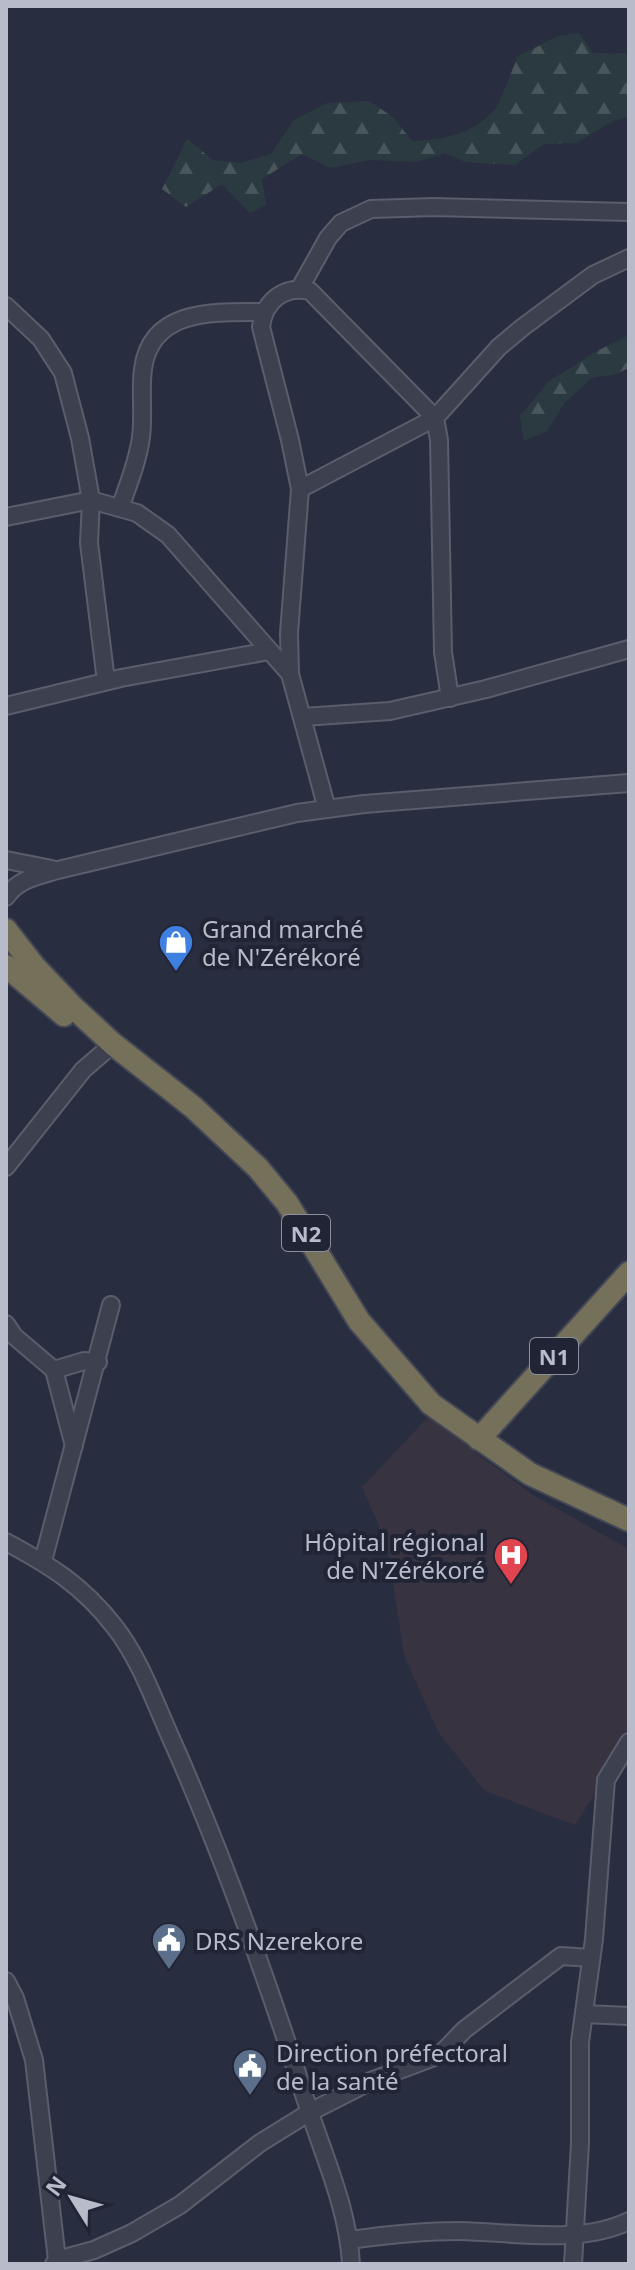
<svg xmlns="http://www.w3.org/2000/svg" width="635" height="2270" font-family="'Noto Sans',sans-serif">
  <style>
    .medical { fill: #383340 }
    .forest { fill: url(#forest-firs) }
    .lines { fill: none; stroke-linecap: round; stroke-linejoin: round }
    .minor-casing { stroke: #5a5d6c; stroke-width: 20 }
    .highway-casing { stroke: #444756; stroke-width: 26 }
    .minor { stroke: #3c404f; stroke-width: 16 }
    .highway { stroke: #74705a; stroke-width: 22 }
    .labels { text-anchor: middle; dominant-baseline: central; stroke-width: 8; stroke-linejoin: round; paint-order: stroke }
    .shield { fill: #212434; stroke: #8b8e9c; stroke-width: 2 }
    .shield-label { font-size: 22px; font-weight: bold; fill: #b8bbc9 }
    .poi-label { font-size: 24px; fill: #b8bbc9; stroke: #212434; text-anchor: start }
  </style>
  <defs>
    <pattern id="forest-firs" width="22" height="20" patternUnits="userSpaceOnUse" patternTransform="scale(2)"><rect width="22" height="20" fill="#2b3a41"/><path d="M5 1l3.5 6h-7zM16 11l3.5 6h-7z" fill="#48555b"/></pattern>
  </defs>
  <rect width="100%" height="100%" fill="#282d3f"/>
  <path class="medical" d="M428 1417 533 1495 629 1549V1741L575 1825 485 1791 438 1732 404 1655 387 1545 362 1487Z"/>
  <g class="forest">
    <path d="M579 33 593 53 629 54V116L613 121 576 143 544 144 515 165 465 162 445 153 417 162 370 160 330 168 302 154 262 179 266 205 250 213 222 184 186 207 162 189 187 139 213 160 241 163 271 154 293 121 327 103 369 101 393 117 412 141C444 140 475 134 496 108 501 101 513 67 518 56L559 36Z"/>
    <path d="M629 335V368L616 374 592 378 565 402 547 431 524 441 520 416 549 381 597 351Z"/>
  </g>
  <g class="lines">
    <g class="minor-casing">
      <g id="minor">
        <path d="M300 288 328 238 341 223 371 209 434 207 629 212"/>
        <path d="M6 306 41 339 63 373 80 438 91 500 89 543 106 681"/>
        <path d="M300 489 435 418 499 347 523 327 593 275 629 258"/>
        <path d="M120 508C128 485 138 461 141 437 144 414 140 391 143 369 151 308 215 312 263 312"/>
        <path d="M6 517 91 500 137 513 168 535 290 674"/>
        <path d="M6 706 121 678 269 651"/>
        <path d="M303 717 390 711 486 689 629 649"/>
        <path d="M327 809 290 674 289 633 300 489 290 440 261 327C264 301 284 285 310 291L435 418 439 440 443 652 450 698"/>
        <path d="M6 860 52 869"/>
        <path d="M6 897C18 879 38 876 58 870L297 813 364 804 629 783"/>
        <path d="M6 1167 83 1070 113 1044"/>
        <path d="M6 1324 14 1336 54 1370 84 1361 98 1362"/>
        <path d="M54 1370 74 1446"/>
        <path d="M6 1542C51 1566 82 1585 114 1626 141 1660 156 1706 174 1745 226 1863 269 1985 308 2107 325 2159 348 2209 351 2264"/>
        <path d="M43 1561 111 1305"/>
        <path d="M6 1981 15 1998 34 2060 57 2260"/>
        <path d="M584 2014 629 2016"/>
        <path d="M350 2240C386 2235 422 2231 459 2231 514 2232 579 2245 629 2221"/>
        <path d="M54 2264 57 2260 94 2250 132 2233 180 2205 260 2143 310 2112 373 2080 440 2055 464 2030 561 1956 591 1958"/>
        <path d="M573 2264 580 2143V2042L594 1939 606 1780 629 1742"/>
      </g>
    </g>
    <g class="highway-casing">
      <g id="highway">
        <path d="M6 930 34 966 73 1007 113 1044 193 1107 258 1168 287 1203 359 1321 431 1404 530 1474 629 1520"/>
        <path d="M6 966 64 1015"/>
        <path d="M479 1439 629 1273"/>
      </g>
    </g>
    <use href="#minor" class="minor"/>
    <use href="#highway" class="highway"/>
  </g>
  <defs>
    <g id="shop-pin" transform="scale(1.8)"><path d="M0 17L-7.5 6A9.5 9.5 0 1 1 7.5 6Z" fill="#3f7fe0" stroke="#212434"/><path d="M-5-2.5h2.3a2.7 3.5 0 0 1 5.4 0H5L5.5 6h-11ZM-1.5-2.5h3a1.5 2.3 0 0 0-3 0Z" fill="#fff"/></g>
    <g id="hospital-pin" transform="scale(1.8)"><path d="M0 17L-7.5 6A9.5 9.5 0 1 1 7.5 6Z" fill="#e0444e" stroke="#212434"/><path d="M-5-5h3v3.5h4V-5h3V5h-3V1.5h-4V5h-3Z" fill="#fff"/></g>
    <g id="civic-pin" transform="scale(1.8)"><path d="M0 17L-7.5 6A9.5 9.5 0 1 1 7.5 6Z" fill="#5c6f8a" stroke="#212434"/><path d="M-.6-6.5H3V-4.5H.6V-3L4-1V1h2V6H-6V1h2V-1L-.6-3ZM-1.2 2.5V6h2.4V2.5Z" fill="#fff"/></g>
  </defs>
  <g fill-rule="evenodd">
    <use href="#shop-pin" x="176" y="942"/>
    <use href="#hospital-pin" x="511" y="1555"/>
    <use href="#civic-pin" x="169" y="1940"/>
    <use href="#civic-pin" x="250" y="2066"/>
  </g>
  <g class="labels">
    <g class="shield">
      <rect x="282" y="1215" width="48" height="36" rx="6"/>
      <rect x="530" y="1338" width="48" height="36" rx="6"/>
    </g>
    <g class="shield-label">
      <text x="306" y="1233">N2</text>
      <text x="554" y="1356">N1</text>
    </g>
    <g class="poi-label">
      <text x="202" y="928">Grand marché<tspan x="202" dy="28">de N'Zérékoré</tspan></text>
      <text x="485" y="1541" text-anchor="end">Hôpital régional<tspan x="485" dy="28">de N'Zérékoré</tspan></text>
      <text x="195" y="1940">DRS Nzerekore</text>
      <text x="276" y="2052">Direction préfectoral<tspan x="276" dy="28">de la santé</tspan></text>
    </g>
  </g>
  <rect width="635" height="2270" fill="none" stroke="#b8bbc9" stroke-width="16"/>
  <g transform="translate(72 2198) rotate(307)" stroke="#212434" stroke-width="6" paint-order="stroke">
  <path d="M0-6L14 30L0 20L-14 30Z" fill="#b8bbc9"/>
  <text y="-12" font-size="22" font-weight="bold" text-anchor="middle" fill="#b8bbc9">N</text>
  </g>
</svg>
